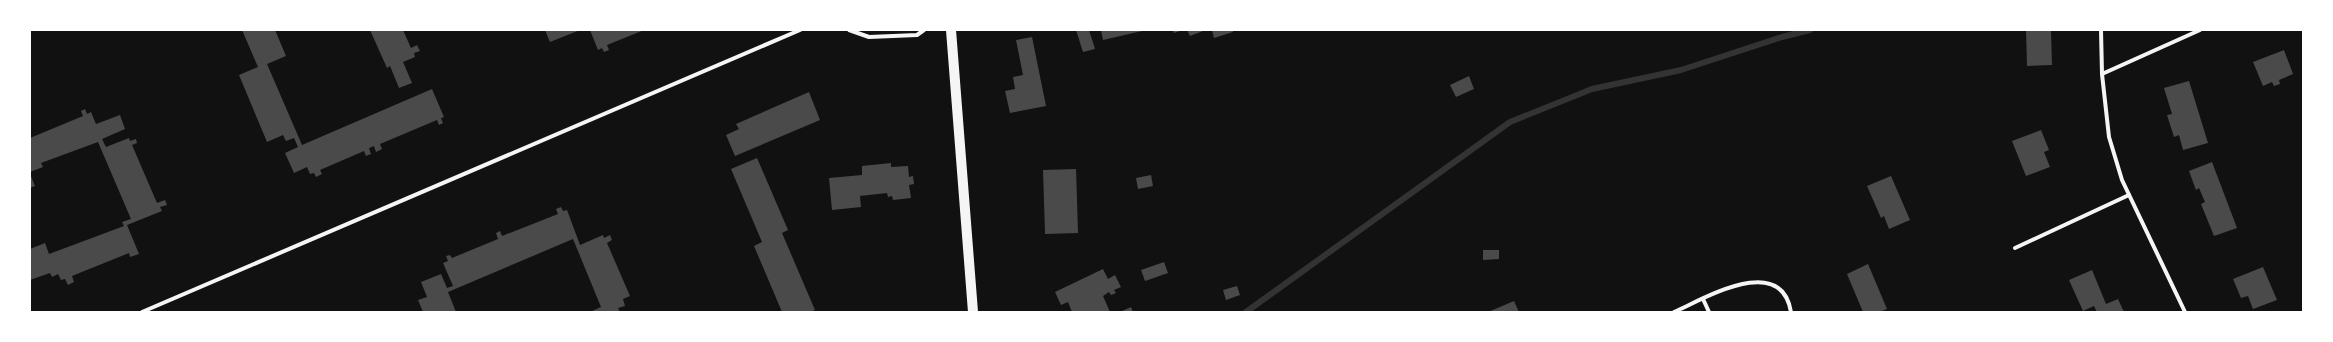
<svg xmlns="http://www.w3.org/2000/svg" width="2333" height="342" font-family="Georgia,serif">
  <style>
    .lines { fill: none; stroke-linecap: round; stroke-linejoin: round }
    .stream { stroke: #333; stroke-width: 6 }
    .building { fill: #4a4a4a }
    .minor { stroke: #f5f5f5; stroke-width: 4 }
    .primary { stroke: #f5f5f5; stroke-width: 10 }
  </style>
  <rect width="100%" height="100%" fill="#111"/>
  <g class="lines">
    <path class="stream" d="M1246 312 1510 122 1592 89 1681 70 1782 37 1810 30"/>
  </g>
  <g class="building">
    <path d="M242 30H275L286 56 267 64 302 145 432 89 444 117 441 118 443 123 439 125 437 120 380 144 382 149 376 152 374 146 369 148 371 154 366 156 364 151 320 170 322 174 316 177 314 173 310 174 307 167 294 173 285 153 298 147 294 138 286 141 283 135 267 142 239 75 258 67Z"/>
    <path d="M370 30H403L411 48 417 45 420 51 414 53 415 57 403 62 412 83 399 88 390 66 387 68Z"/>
    <path d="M545 30H580L550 42Z"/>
    <path d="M590 30H644L607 45 609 50 604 52 602 48 598 50Z"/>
    <path d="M1076 30H1089L1095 49 1083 52Z"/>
    <path d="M1101 30H1141L1142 31 1103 40Z"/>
    <path d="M1173 30H1183L1174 33Z"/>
    <path d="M1187 30H1202L1203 31 1190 36Z"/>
    <path d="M1212 30H1233V32L1214 38Z"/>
    <path d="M2026 30 2051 31 2052 65 2027 66Z"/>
    <path d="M1032 37 1046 106 1010 113 1005 91 1015 89 1013 77 1023 75 1016 40Z"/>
    <path d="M2284 50 2293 74 2279 80 2280 84 2274 86 2272 82 2263 86 2253 62Z"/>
    <path d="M1469 76 1474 89 1456 97 1450 85Z"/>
    <path d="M2189 81 2208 143 2183 150 2179 135 2174 137 2167 115 2172 114 2164 88Z"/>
    <path d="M809 92 820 120 735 156 726 135 739 129 736 124Z"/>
    <path d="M85 109 87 114 91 112 96 124 120 115 125 129 102 139 106 147 129 138 130 141 136 139 137 143 132 145 157 203 165 200 167 205 160 207 162 211 127 225 139 254 130 257 129 253 72 276 74 282 68 285 65 279 61 280 58 274 52 277 50 273 30 280V249L45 243 49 254 124 226 122 222 131 219 98 142 41 163 43 167 30 172V138L83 116 81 111Z"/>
    <path d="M2041 130 2049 150 2044 152 2050 167 2026 176 2012 141Z"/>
    <path d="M757 158 788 230 782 233 815 310 810 312H782L754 246 762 242 731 169Z"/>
    <path d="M2212 162 2237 228 2214 236 2201 204 2205 202 2199 188 2196 190 2189 171Z"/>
    <path d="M891 163V167L908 166 909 177 913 176 914 184 909 185 911 198 893 200 892 196 888 197 887 193 860 196 861 207 832 210 829 178 862 175V166Z"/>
    <path d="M1076 169 1078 233 1045 234 1043 170Z"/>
    <path d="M30 174 35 186 30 188Z"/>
    <path d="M1151 175 1153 186 1138 189 1136 178Z"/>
    <path d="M1891 176 1910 220 1889 229 1884 216 1881 218 1867 186Z"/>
    <path d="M561 207 563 211 567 210 580 245 603 235 604 238 610 235 612 240 607 243 630 296 623 299 625 306 618 308 620 312H590L601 307 573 239 448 292 456 312H423L418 300 427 297 421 282 441 274 447 288 453 286 443 263 448 261 446 256 450 255 452 258 498 239 496 233 500 231 502 236 558 214 556 209Z"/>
    <path d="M1483 250H1499V259L1483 260Z"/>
    <path d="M1164 262 1168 273 1145 281 1141 270Z"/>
    <path d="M1868 264 1887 309 1879 312H1863L1847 274Z"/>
    <path d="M2263 267 2277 300 2253 309 2248 296 2241 298 2233 279Z"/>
    <path d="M1103 269 1108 279 1115 275 1121 287 1114 290 1116 293 1111 295 1109 292 1103 296 1110 312H1072L1068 302 1061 305 1055 292Z"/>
    <path d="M2092 270 2106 304 2118 299 2124 312H2097L2094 306 2083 311 2069 280Z"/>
    <path d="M1237 286 1240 295 1226 300 1223 290Z"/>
    <path d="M1514 301 1519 312H1488Z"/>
    <path d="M1131 307 1133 312H1120Z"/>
  </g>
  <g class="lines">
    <g class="minor">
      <path d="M849 30 869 37 917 35 924 30"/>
      <path d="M2101 30 2102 74 2109 137 2122 180 2185 312"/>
      <path d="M2102 74 2200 30"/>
      <path d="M2015 248 2129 195"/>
      <path d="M1703 299 1709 312"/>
      <path d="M142 312 800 30"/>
      <path d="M1674 312C1704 299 1781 252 1791 312"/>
    </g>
    <path class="primary" d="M951 30 973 312"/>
  </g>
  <rect width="2333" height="342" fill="none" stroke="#ffffff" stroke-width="62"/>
</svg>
